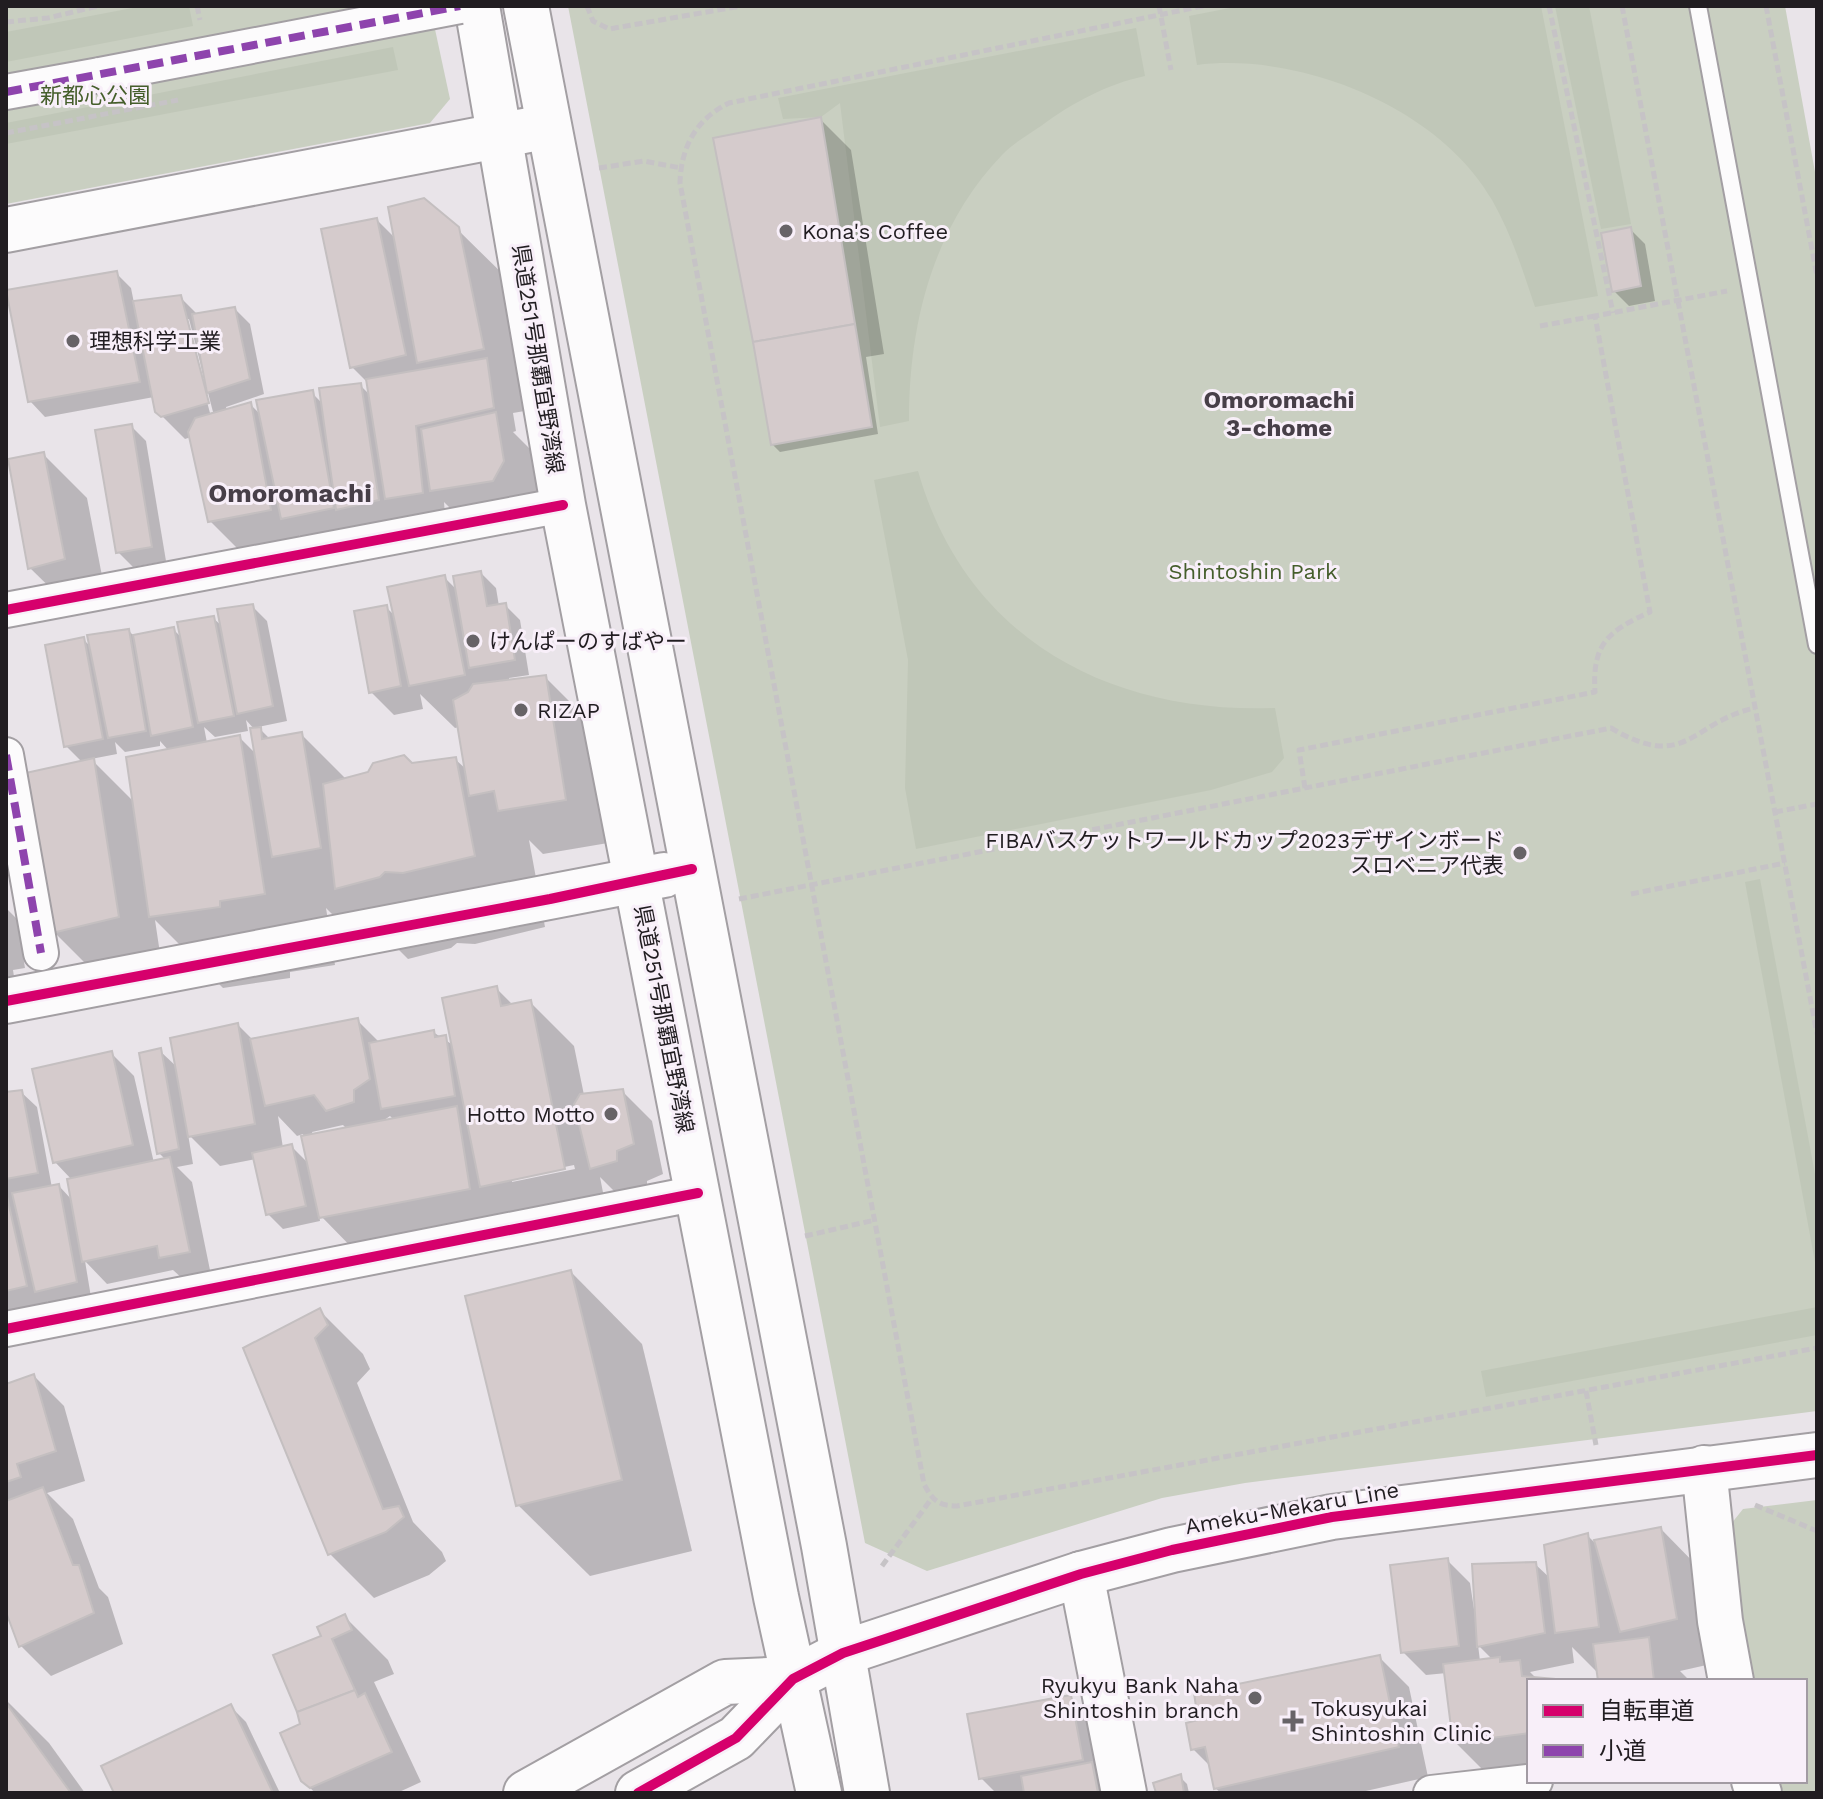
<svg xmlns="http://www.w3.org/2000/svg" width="1823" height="1799" font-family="'Work Sans','Noto Sans JP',sans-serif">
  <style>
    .green { fill: #c9cfc1 }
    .forest { fill: #c0c7b8 }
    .shadow { fill: #0003; fill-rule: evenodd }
    .building { fill: #d5cbcc; stroke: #c4bfc0; stroke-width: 2 }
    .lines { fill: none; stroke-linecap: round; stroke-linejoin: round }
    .lane-casing { stroke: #a39fa3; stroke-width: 20 }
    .street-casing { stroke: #a39fa3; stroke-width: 38 }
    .secondary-casing { stroke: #a39fa3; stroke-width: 48 }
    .path { stroke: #c6c3c6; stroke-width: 5; stroke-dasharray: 8 4; stroke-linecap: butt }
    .lane { stroke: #fcfbfc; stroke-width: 16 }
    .street { stroke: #fcfbfc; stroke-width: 34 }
    .secondary { stroke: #fcfbfc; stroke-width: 44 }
    .street-bridge-casing { stroke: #a39fa3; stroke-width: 38; stroke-linecap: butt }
    .street-bridge { stroke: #fcfbfc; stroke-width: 34 }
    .quiet { stroke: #8e44ad; stroke-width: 8; stroke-dasharray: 16 8; stroke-linecap: butt }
    .cycleway-casing { stroke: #f8eff9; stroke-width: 15 }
    .cycleway { stroke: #d6006c; stroke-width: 10 }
    .poi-dot { fill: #676367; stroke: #f8eff9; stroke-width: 3 }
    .labels { text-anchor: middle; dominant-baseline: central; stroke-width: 6; stroke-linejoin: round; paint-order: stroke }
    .park-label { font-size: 22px; fill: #455e2b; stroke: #f8eff9 }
    .poi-label { font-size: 22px; fill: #211d21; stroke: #f8eff9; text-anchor: start }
    .street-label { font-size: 22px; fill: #211d21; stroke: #f8eff9 }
    .neighbourhood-label { font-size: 24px; font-weight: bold; fill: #473f48; stroke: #f8eff9 }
    .quarter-label { font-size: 26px; font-weight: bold; fill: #473f48; stroke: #f8eff9 }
  </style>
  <rect width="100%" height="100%" fill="#e9e4e9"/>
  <g class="green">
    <path d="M6 6H430L450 99 430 123 6 204Z"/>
    <path d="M568 6H1785L1817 183V1411L1245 1483 1162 1498 927 1571 865 1543Z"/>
    <path d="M1817 1500V1793H1778L1772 1781H1805V1681H1750L1731 1524 1743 1509Z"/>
  </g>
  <g class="forest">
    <path d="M143 6H189L193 26 6 62V32Z"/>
    <path d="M1240 6H1541L1598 296 1535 307C1523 271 1511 233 1492 200 1439 107 1300 52 1197 65L1189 16Z"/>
    <path d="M1555 6H1589L1631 224 1601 229Z"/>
    <path d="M1136 28 1145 76C1107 84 1072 103 1041 126 1028 135 1012 144 1002 155 932 228 909 325 909 421L880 427 840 103 821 117 783 119 778 98Z"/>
    <path d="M393 47 398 70 6 144V123Z"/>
    <path d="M918 471C966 639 1109 714 1275 708L1284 758 1272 772 1211 790 916 849 905 788 908 660 874 480Z"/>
    <path d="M1760 879 1817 1185V1273L1745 882Z"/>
    <path d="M1817 1307V1335L1486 1397 1481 1371Z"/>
  </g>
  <g class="shadow">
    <path d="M820 119 851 150 884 354 866 357 878 434 780 452 773 445Z"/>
    <path d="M377 220 396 239 457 229 517 288 542 408 513 413 516 431 513 432 539 458 546 505 476 534 444 502 445 515 326 561 299 535 300 540 240 551 210 521 191 437 185 439 157 411 154 397 45 417 30 401 116 273 131 288 134 303 180 297 198 315 235 309 250 324 264 394 226 407 227 411 250 404 261 415 312 393 323 404 360 385 371 396 369 384 352 367ZM185 319H189L213 412 210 413Z"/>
    <path d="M1630 229 1645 244 1655 301 1629 306 1614 291Z"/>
    <path d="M131 426 146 441 166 561 133 567 118 552Z"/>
    <path d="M43 454 87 498 107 602 74 611 30 568Z"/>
    <path d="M481 573 496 588 499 606 505 605 520 620 529 675 509 678V682L545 677 589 721 608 843 543 854 529 840 545 927 475 944 457 943 451 948 408 959 359 910 333 915 326 908 335 965 290 972V978L223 988 155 920 161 960 98 976 54 932 83 763 66 746 83 639 92 648 129 631 134 636 173 629 182 638 213 618 223 627 252 606 267 621 287 721 258 727 270 739 301 734 347 780 412 765 456 760 467 770 459 727 455 728 420 694 423 709 394 715 371 692 386 607 396 617 444 577 458 591ZM246 720 255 730 257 755 239 737 207 743 204 727 215 737 248 731ZM160 741 169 751 134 802 91 759 117 754 115 742 125 752 160 746Z"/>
    <path d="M6 908 17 919 25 968 13 970 18 1003 6 1005Z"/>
    <path d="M496 988 514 1006 530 1002 574 1046 584 1095 622 1091 652 1121 663 1174 647 1181V1191L622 1199 600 1177 607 1213 364 1260 319 1214 320 1221 283 1229 268 1214 256 1159 220 1166 188 1134 193 1164 177 1167 192 1182 211 1275 184 1280 173 1270 107 1284 85 1261 91 1297 52 1306 47 1301 49 1308 6 1313V1088L9 1093 21 1092 37 1107 52 1188 59 1186 73 1201 72 1180 55 1162 111 1053 134 1076 154 1163 166 1160 159 1153 160 1051 178 1068 238 1025 254 1041 357 1020 380 1043 433 1032 453 1045ZM278 1116 297 1136 303 1134 309 1164 291 1146 283 1148ZM390 1116 394 1120 380 1123ZM343 1125 347 1129 313 1136 312 1132ZM574 1165 575 1169 512 1182V1178Z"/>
    <path d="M571 1272 642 1344 692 1551 590 1576 518 1505Z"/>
    <path d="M320 1311 363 1354 370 1369 357 1383 413 1522 442 1552 446 1561 429 1575 374 1598 330 1554 245 1349Z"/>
    <path d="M34 1376 64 1406 85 1481 47 1493 73 1519 99 1588 108 1597 123 1644 51 1676 21 1646 6 1607V1386Z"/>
    <path d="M1661 1529 1704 1573 1720 1662 1680 1671 1690 1681H1600L1599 1674 1572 1647 1574 1663 1530 1672 1537 1679 1558 1681H1529V1781L1499 1786 1455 1742 1447 1673 1426 1675 1403 1652 1447 1560 1470 1583 1474 1609H1477L1535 1564 1550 1578 1587 1535 1594 1542ZM1478 1645 1492 1659 1480 1661Z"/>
    <path d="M345 1617 388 1660 394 1674 374 1682 421 1782 397 1793H315L303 1780 302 1725 323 1637Z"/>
    <path d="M1379 1657 1409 1687 1428 1777 1357 1793H1221L1215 1788 1211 1767 1193 1749Z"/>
    <path d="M1070 1697 1093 1720 1120 1793H996L981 1778Z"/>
    <path d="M6 1700 49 1743 85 1793H6Z"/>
    <path d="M231 1707 246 1722 280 1793H116Z"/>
    <path d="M1180 1777 1187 1784 1189 1793H1158Z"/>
  </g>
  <g class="building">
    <path d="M821 117 855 324 753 342 713 138Z"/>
    <path d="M424 198 459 227 484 349 417 363 388 207Z"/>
    <path d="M377 218 406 355 350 368 321 229Z"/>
    <path d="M1631 227 1641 286 1612 292 1601 233Z"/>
    <path d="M117 271 140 382 28 402 6 290Z"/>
    <path d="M181 295 209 403 161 417 155 412 133 301Z"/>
    <path d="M235 307 250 379 207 393 192 314Z"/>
    <path d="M855 324 872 427 771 445 753 342Z"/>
    <path d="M487 358 494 408 416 426 423 493 385 499 366 379Z"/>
    <path d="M361 383 379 500 336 510 319 388Z"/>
    <path d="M313 390 334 508 281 519 256 400Z"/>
    <path d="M251 402 271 510 208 522 188 432 195 418Z"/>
    <path d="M496 412 504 461 493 481 430 491 421 429Z"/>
    <path d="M132 424 152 547 116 553 95 430Z"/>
    <path d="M44 452 65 559 28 569 8 459Z"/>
    <path d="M481 571 487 606 506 603 515 660 469 668 453 576Z"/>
    <path d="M445 575 465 675 409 686 387 587Z"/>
    <path d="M253 604 273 706 237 714 217 609Z"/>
    <path d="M387 605 401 686 369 693 354 611Z"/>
    <path d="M214 616 234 716 198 723 177 622Z"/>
    <path d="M174 627 193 727 151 736 133 635Z"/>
    <path d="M129 629 146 731 108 738 87 635Z"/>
    <path d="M84 637 103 739 64 747 45 645Z"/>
    <path d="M546 675 566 800 498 811 494 791 469 796 453 700 468 692 473 684Z"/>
    <path d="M261 727 262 739 302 732 321 848 272 857 250 728Z"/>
    <path d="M240 735 265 894 220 901V907L149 917 126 757Z"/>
    <path d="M404 755 412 763 456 757 475 856 403 873 385 872 380 877 335 889 323 784 368 772 373 763Z"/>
    <path d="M94 758 119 917 52 933 21 774Z"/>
    <path d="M497 986 501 1006 531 1000 565 1169 480 1187 442 998Z"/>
    <path d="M358 1018 370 1079 354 1090V1102L326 1111 314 1095 265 1106 250 1039Z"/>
    <path d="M238 1023 255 1124 188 1137 170 1038Z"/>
    <path d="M434 1030 435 1037 446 1035 455 1096 381 1109 369 1043Z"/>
    <path d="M161 1048 179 1149 157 1154 139 1053Z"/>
    <path d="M112 1051 133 1145 53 1163 32 1069Z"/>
    <path d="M623 1089 634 1144 617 1151V1161L590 1169 574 1104 580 1094Z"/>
    <path d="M22 1090 38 1173 6 1179V1092Z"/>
    <path d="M457 1106 470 1189 319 1218 301 1136Z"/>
    <path d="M292 1144 306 1206 266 1215 252 1153Z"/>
    <path d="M170 1157 190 1252 159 1258 157 1246 82 1262 67 1179Z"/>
    <path d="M59 1184 77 1282 35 1292 12 1193Z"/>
    <path d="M6 1192 27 1286 6 1291Z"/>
    <path d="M571 1270 622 1480 516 1506 465 1296Z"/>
    <path d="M320 1308 328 1325 315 1338 383 1509 399 1506 404 1517 386 1532 328 1555 243 1348Z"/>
    <path d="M34 1374 56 1451 17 1464 21 1477 6 1482V1384Z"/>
    <path d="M43 1487 73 1565H79L94 1613 19 1647 6 1612V1501Z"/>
    <path d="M1661 1527 1677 1619 1620 1632 1594 1540Z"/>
    <path d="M1588 1533 1599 1627 1555 1633 1544 1545Z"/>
    <path d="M1448 1558 1459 1646 1401 1653 1390 1565Z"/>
    <path d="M1536 1562 1545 1633 1477 1647 1472 1564Z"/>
    <path d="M345 1614 352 1630 332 1639 355 1690 297 1712 273 1655 321 1636 317 1627Z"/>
    <path d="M1649 1637 1654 1681H1598L1593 1644Z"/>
    <path d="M1380 1655 1399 1747 1214 1789 1205 1747 1191 1750 1186 1723 1198 1720 1194 1693Z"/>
    <path d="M1500 1657V1662L1520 1660 1522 1676 1579 1681H1529V1733L1453 1743 1443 1664Z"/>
    <path d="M355 1690 358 1697 365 1693 392 1752 310 1788 301 1781 280 1733 300 1724 297 1712Z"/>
    <path d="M1071 1695 1083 1760 979 1779 967 1714Z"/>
    <path d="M6 1703 71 1793H6Z"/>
    <path d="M231 1704 273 1793H114L101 1766Z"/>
    <path d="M1092 1762 1098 1793H1024L1021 1776Z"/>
    <path d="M1181 1774 1184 1793H1156L1153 1783Z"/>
  </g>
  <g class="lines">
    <g class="lane-casing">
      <path id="lane" d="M1698 6 1817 645"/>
    </g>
    <g class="street-casing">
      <g id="street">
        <path d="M6 92 100 75"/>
        <path d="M6 610 563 505"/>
        <path d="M6 755 41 953"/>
        <path d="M6 1329 698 1193"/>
        <path d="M1431 1793 1535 1781"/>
      </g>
    </g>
    <g class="secondary-casing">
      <g id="secondary">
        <path d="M477 6 563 505 776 1597 819 1793"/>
        <path d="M526 6 824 1546 867 1793"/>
        <path d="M6 230 529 130"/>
        <path d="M6 1001 664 875"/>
        <path d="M1704 1468 1720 1621 1731 1681"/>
        <path d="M1081 1574 1124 1793"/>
        <path d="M1754 1781 1759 1793"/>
        <path d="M526 1793 725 1682 793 1679"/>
        <path d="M638 1793 736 1738 793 1679 843 1653 1081 1574 1172 1550 1332 1517 1817 1455"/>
      </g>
    </g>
    <g class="path">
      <path d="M197 6 200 20"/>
      <path d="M587 6 593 21 609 29 741 6"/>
      <path d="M1159 6 1171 70"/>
      <path d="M1203 6 729 103C696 119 681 147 680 183L924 1484C932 1500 939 1506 957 1506L1817 1348"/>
      <path d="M1549 6 1613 313"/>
      <path d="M1622 6 1817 1034"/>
      <path d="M1766 6 1817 276"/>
      <path d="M6 22 48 18 98 6"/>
      <path d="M6 133 178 100"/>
      <path d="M599 168 644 161 681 168"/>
      <path d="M1540 326 1595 316"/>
      <path d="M1305 788 1299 750 1595 692C1592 644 1608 631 1650 612L1595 316 1727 291"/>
      <path d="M1775 812 1817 804"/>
      <path d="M1631 894 1785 863"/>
      <path d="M739 899 1611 728C1687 773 1692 721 1755 708"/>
      <path d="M805 1236 875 1220"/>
      <path d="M1586 1391 1596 1445"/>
      <path d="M1755 1505 1817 1531"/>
      <path d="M882 1566 932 1498"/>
    </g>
    <use href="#lane" class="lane"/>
    <use href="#street" class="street"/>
    <use href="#secondary" class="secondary"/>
    <g class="street-bridge-casing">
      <path id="street-bridge" d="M100 75 460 6"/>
    </g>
    <use href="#street-bridge" class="street-bridge"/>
    <g class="quiet">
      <path d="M6 92 460 6"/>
      <path d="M6 755 41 953"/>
    </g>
    <g class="cycleway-casing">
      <g id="cycleway">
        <path d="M6 610 563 505"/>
        <path d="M6 1001 550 899 692 869"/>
        <path d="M6 1329 698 1193"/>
        <path d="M638 1793 736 1738 793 1679 843 1653 1081 1574 1172 1550 1332 1517 1817 1455"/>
      </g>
    </g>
    <use href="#cycleway" class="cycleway"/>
  </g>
  <g class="poi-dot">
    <circle cx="786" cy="231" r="8"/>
    <circle cx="73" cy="341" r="8"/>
    <circle cx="473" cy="641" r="8"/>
    <circle cx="521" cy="710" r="8"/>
    <circle cx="1520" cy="853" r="8"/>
    <circle cx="611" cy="1114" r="8"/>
    <circle cx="1255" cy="1698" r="8"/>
    <path d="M1289 1709h8v8h8v8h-8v8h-8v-8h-8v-8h8z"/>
  </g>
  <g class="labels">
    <g class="park-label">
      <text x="95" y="95">新都心公園</text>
      <text x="1253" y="571">Shintoshin Park</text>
    </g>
    <g class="poi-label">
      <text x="802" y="231">Kona's Coffee</text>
      <text x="89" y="341">理想科学工業</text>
      <text x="489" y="641">けんぱーのすばやー</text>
      <text x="537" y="710">RIZAP</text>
      <text x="1504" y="840" text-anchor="end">FIBAバスケットワールドカップ2023デザインボード<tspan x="1504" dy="25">スロベニア代表</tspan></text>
      <text x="595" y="1114" text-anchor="end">Hotto Motto</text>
      <text x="1239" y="1685" text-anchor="end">Ryukyu Bank Naha<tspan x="1239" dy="25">Shintoshin branch</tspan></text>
      <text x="1311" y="1708">Tokusyukai<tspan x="1311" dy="25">Shintoshin Clinic</tspan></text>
    </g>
    <g class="street-label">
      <text transform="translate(538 359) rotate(81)">県道251号那覇宜野湾線</text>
      <text transform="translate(664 1019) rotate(79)">県道251号那覇宜野湾線</text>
      <text transform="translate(1292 1508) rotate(-10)">Ameku-Mekaru Line</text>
    </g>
    <g class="neighbourhood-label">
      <text x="1279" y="400">Omoromachi<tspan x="1279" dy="28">3-chome</tspan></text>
    </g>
    <g class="quarter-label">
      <text x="290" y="493">Omoromachi</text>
    </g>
  </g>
  <rect width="1823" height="1799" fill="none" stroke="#211d21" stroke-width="16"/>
  <rect x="1527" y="1679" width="280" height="104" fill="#f8eff9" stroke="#a29ba3" stroke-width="2"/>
  <rect x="1543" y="1705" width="40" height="12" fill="#d6006c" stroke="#a29ba3" stroke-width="2"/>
  <text x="1599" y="1719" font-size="24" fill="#211d21">自転車道</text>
  <rect x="1543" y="1745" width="40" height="12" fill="#8e44ad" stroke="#a29ba3" stroke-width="2"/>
  <text x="1599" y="1759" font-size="24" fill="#211d21">小道</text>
</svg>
